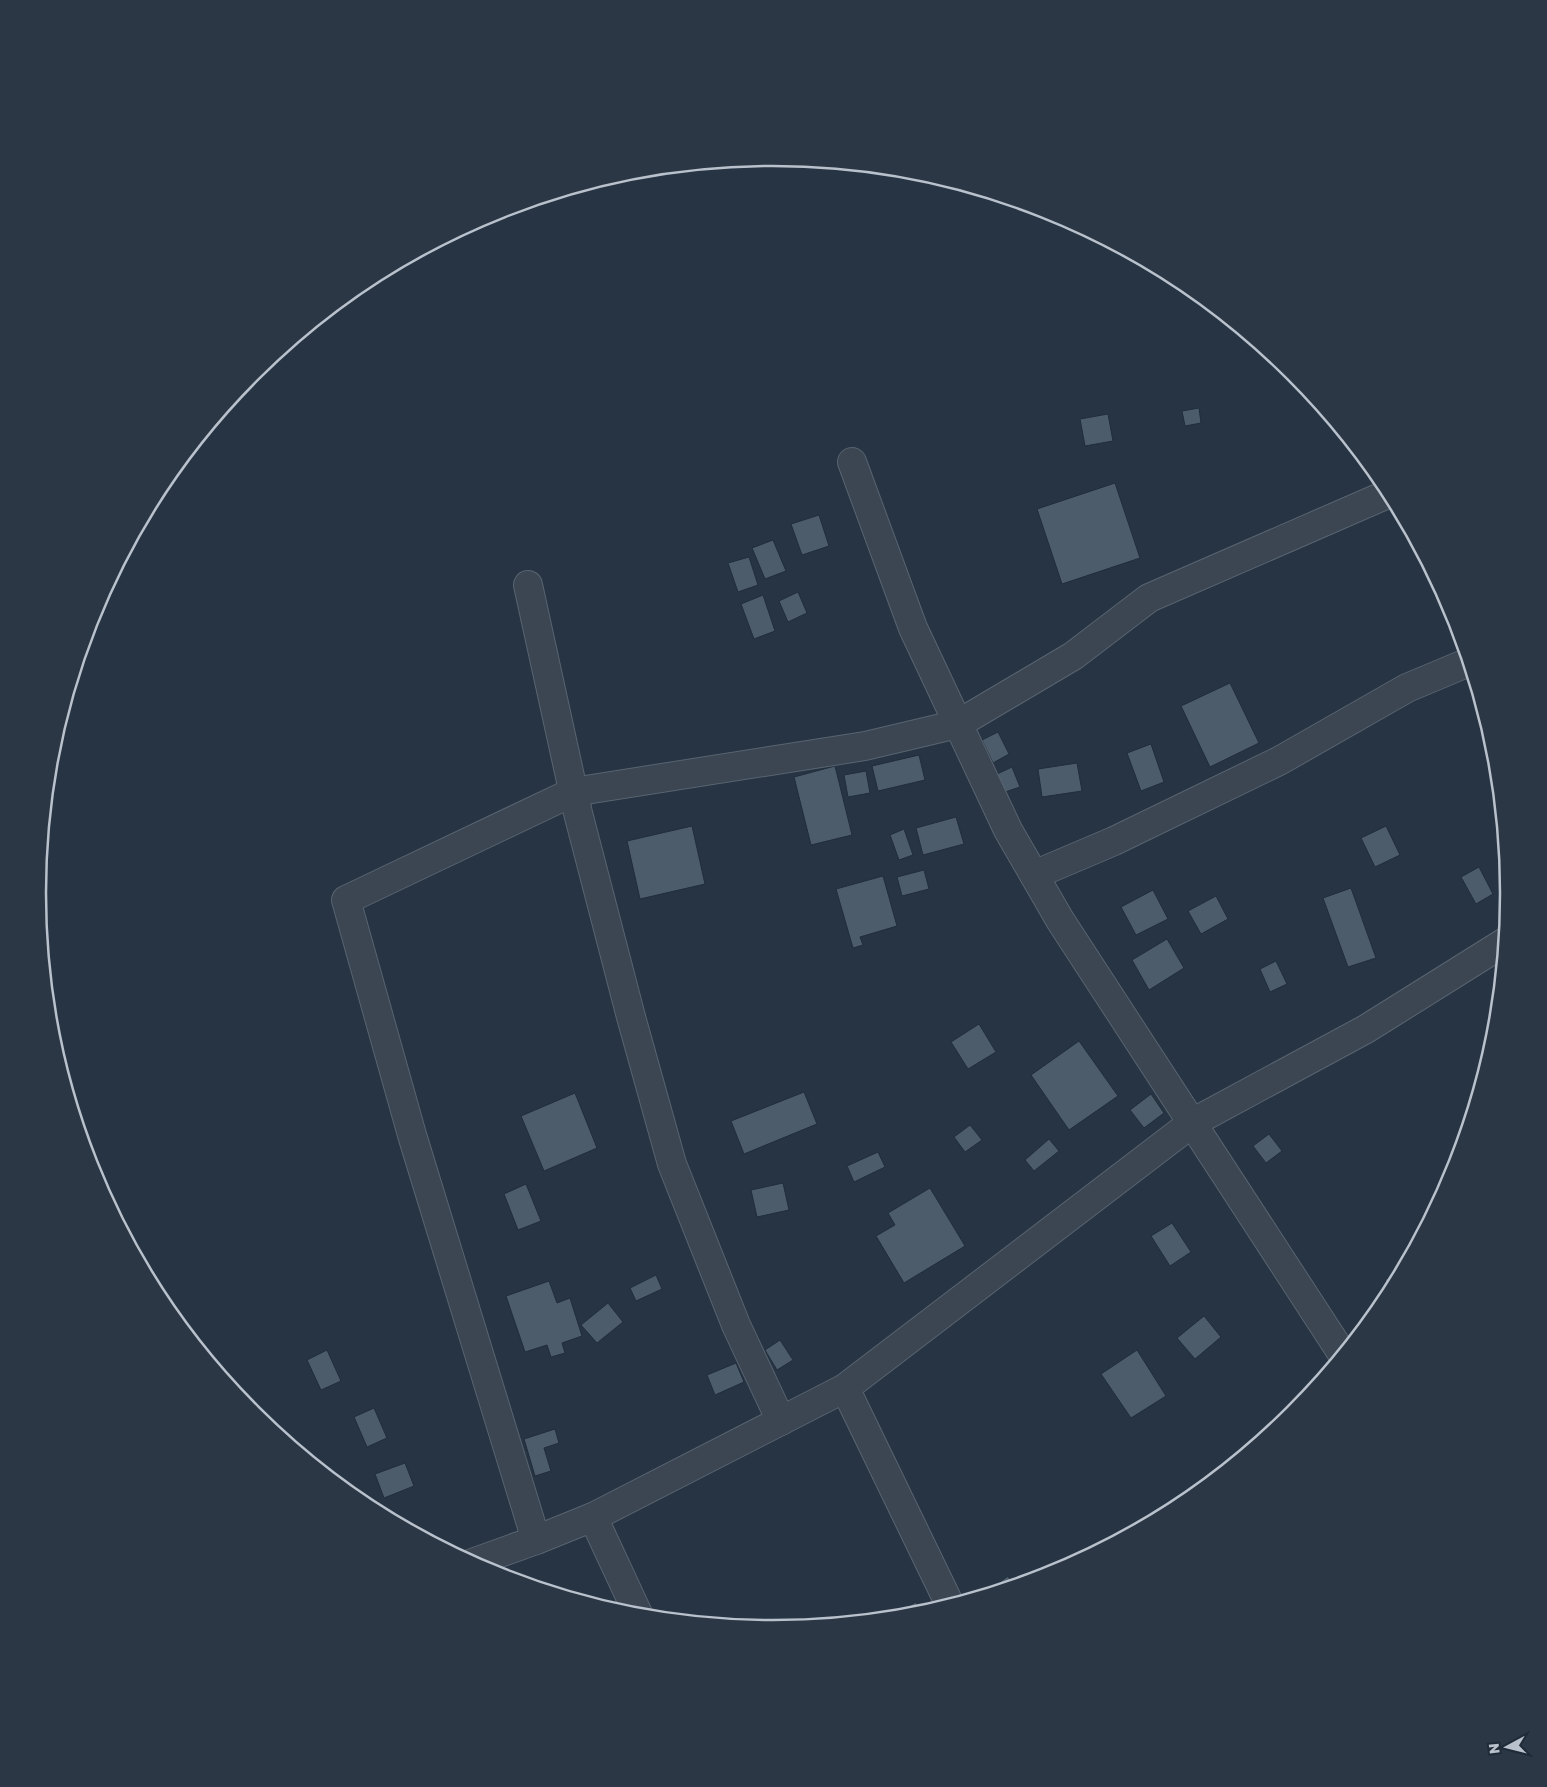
<svg xmlns="http://www.w3.org/2000/svg" width="1547" height="1787" font-family="'Golos Text',sans-serif">
  <style>
    .building { fill: #4c5c6b; stroke: #212d3a }
    .lines { fill: none; stroke-linecap: round; stroke-linejoin: round }
    .minor-casing { stroke: #596470; stroke-width: 30 }
    .minor { stroke: #3b4652; stroke-width: 28 }
    .rim { fill: none; stroke: #b8c1cc; stroke-width: 2.5 }
  </style>
  <rect width="100%" height="100%" fill="#263443"/>
  <g class="building">
    <path d="M1199 408 1201 423 1185 426 1182 411Z"/>
    <path d="M1108 414 1113 441 1085 446 1080 419Z"/>
    <path d="M1115 483 1140 558 1062 584 1037 509Z"/>
    <path d="M819 515 829 546 802 555 791 524Z"/>
    <path d="M773 540 786 571 765 579 752 548Z"/>
    <path d="M749 557 758 585 738 592 728 563Z"/>
    <path d="M798 592 807 613 788 622 779 601Z"/>
    <path d="M763 595 775 631 754 639 741 604Z"/>
    <path d="M1230 683 1259 743 1210 767 1181 706Z"/>
    <path d="M998 732 1009 754 993 763 982 740Z"/>
    <path d="M1151 744 1164 782 1141 791 1127 753Z"/>
    <path d="M919 755 925 780 878 791 872 766Z"/>
    <path d="M1077 763 1082 791 1042 797 1038 769Z"/>
    <path d="M835 766 852 835 811 845 794 777Z"/>
    <path d="M1012 767 1020 787 1005 792 997 774Z"/>
    <path d="M866 771 870 793 848 797 844 775Z"/>
    <path d="M956 817 964 844 923 855 916 828Z"/>
    <path d="M692 826 705 884 640 899 627 841Z"/>
    <path d="M1386 826 1400 855 1375 867 1361 838Z"/>
    <path d="M904 829 913 855 899 860 890 835Z"/>
    <path d="M1479 867 1493 894 1476 904 1461 877Z"/>
    <path d="M924 870 929 889 902 896 897 877Z"/>
    <path d="M883 876 897 926 860 937 863 945 853 948 836 889Z"/>
    <path d="M1351 888 1376 958 1348 967 1323 898Z"/>
    <path d="M1153 890 1168 919 1136 935 1121 907Z"/>
    <path d="M1216 896 1228 919 1201 934 1188 911Z"/>
    <path d="M1167 939 1184 968 1149 990 1132 960Z"/>
    <path d="M1276 961 1287 984 1270 992 1260 969Z"/>
    <path d="M979 1024 996 1052 968 1069 951 1042Z"/>
    <path d="M1079 1041 1118 1096 1069 1130 1031 1075Z"/>
    <path d="M804 1092 817 1124 744 1154 731 1121Z"/>
    <path d="M575 1093 597 1148 544 1171 521 1116Z"/>
    <path d="M1151 1094 1164 1113 1144 1128 1130 1110Z"/>
    <path d="M970 1125 982 1140 965 1152 954 1137Z"/>
    <path d="M1269 1134 1282 1151 1266 1163 1253 1146Z"/>
    <path d="M1049 1139 1059 1151 1034 1171 1025 1160Z"/>
    <path d="M878 1152 885 1167 854 1182 847 1166Z"/>
    <path d="M783 1183 789 1210 757 1217 751 1190Z"/>
    <path d="M526 1184 541 1221 518 1230 504 1194Z"/>
    <path d="M930 1188 965 1246 904 1283 876 1236 895 1225 888 1213Z"/>
    <path d="M1172 1223 1191 1252 1170 1266 1151 1236Z"/>
    <path d="M1405 1266 1392 1290 1385 1280Z"/>
    <path d="M656 1275 662 1289 636 1301 630 1288Z"/>
    <path d="M549 1281 557 1303 570 1298 582 1336 562 1343 565 1353 551 1357 547 1345 525 1352 506 1296Z"/>
    <path d="M608 1303 623 1322 597 1343 581 1325Z"/>
    <path d="M1204 1316 1221 1337 1195 1359 1177 1338Z"/>
    <path d="M780 1340 793 1360 777 1370 765 1350Z"/>
    <path d="M327 1350 341 1381 321 1390 307 1360Z"/>
    <path d="M1137 1350 1166 1396 1131 1418 1101 1374Z"/>
    <path d="M736 1363 744 1382 715 1395 707 1375Z"/>
    <path d="M374 1408 387 1438 367 1447 354 1417Z"/>
    <path d="M555 1429 559 1443 544 1448 551 1471 535 1476 524 1439Z"/>
    <path d="M405 1463 414 1486 384 1498 375 1474Z"/>
    <path d="M1008 1576 1014 1586 996 1592 993 1587Z"/>
    <path d="M916 1602 921 1613 916 1615 897 1617 895 1614Z"/>
  </g>
  <g class="lines">
    <g class="minor-casing">
      <g id="minor">
        <path d="M852 462 913 628 1008 830 1060 920 1343 1355"/>
        <path d="M528 585 578 813 631 1017 672 1164 736 1325 781 1421"/>
        <path d="M1034 875 1114 841 1279 761 1407 688 1469 662"/>
        <path d="M845 1388 950 1605"/>
        <path d="M536 1540 412 1135 346 900 573 792 865 746 958 724 1073 656 1149 598 1390 493"/>
        <path d="M472 1563 536 1540 593 1517"/>
        <path d="M639 1616 593 1517 845 1388 1192 1123 1366 1029 1505 942"/>
      </g>
    </g>
    <use href="#minor" class="minor"/>
  </g>
  <path d="M0 0H1547V1787H0ZM46 893a727 727 0 1 1 1454 0a727 727 0 1 1-1454 0Z" fill="#2b3744" fill-rule="evenodd"/>
  <path class="rim" d="M46 893a727 727 0 1 1 1454 0a727 727 0 1 1-1454 0Z"/>
  <g transform="translate(1507 1747) rotate(263)" stroke="#1f2b38" stroke-width="4" paint-order="stroke">
  <path d="M0-4L9 19L0 12L-9 19Z" fill="#b8c1cc"/>
  <text y="-8" font-size="14" font-weight="bold" text-anchor="middle" fill="#b8c1cc">N</text>
  </g>
</svg>
